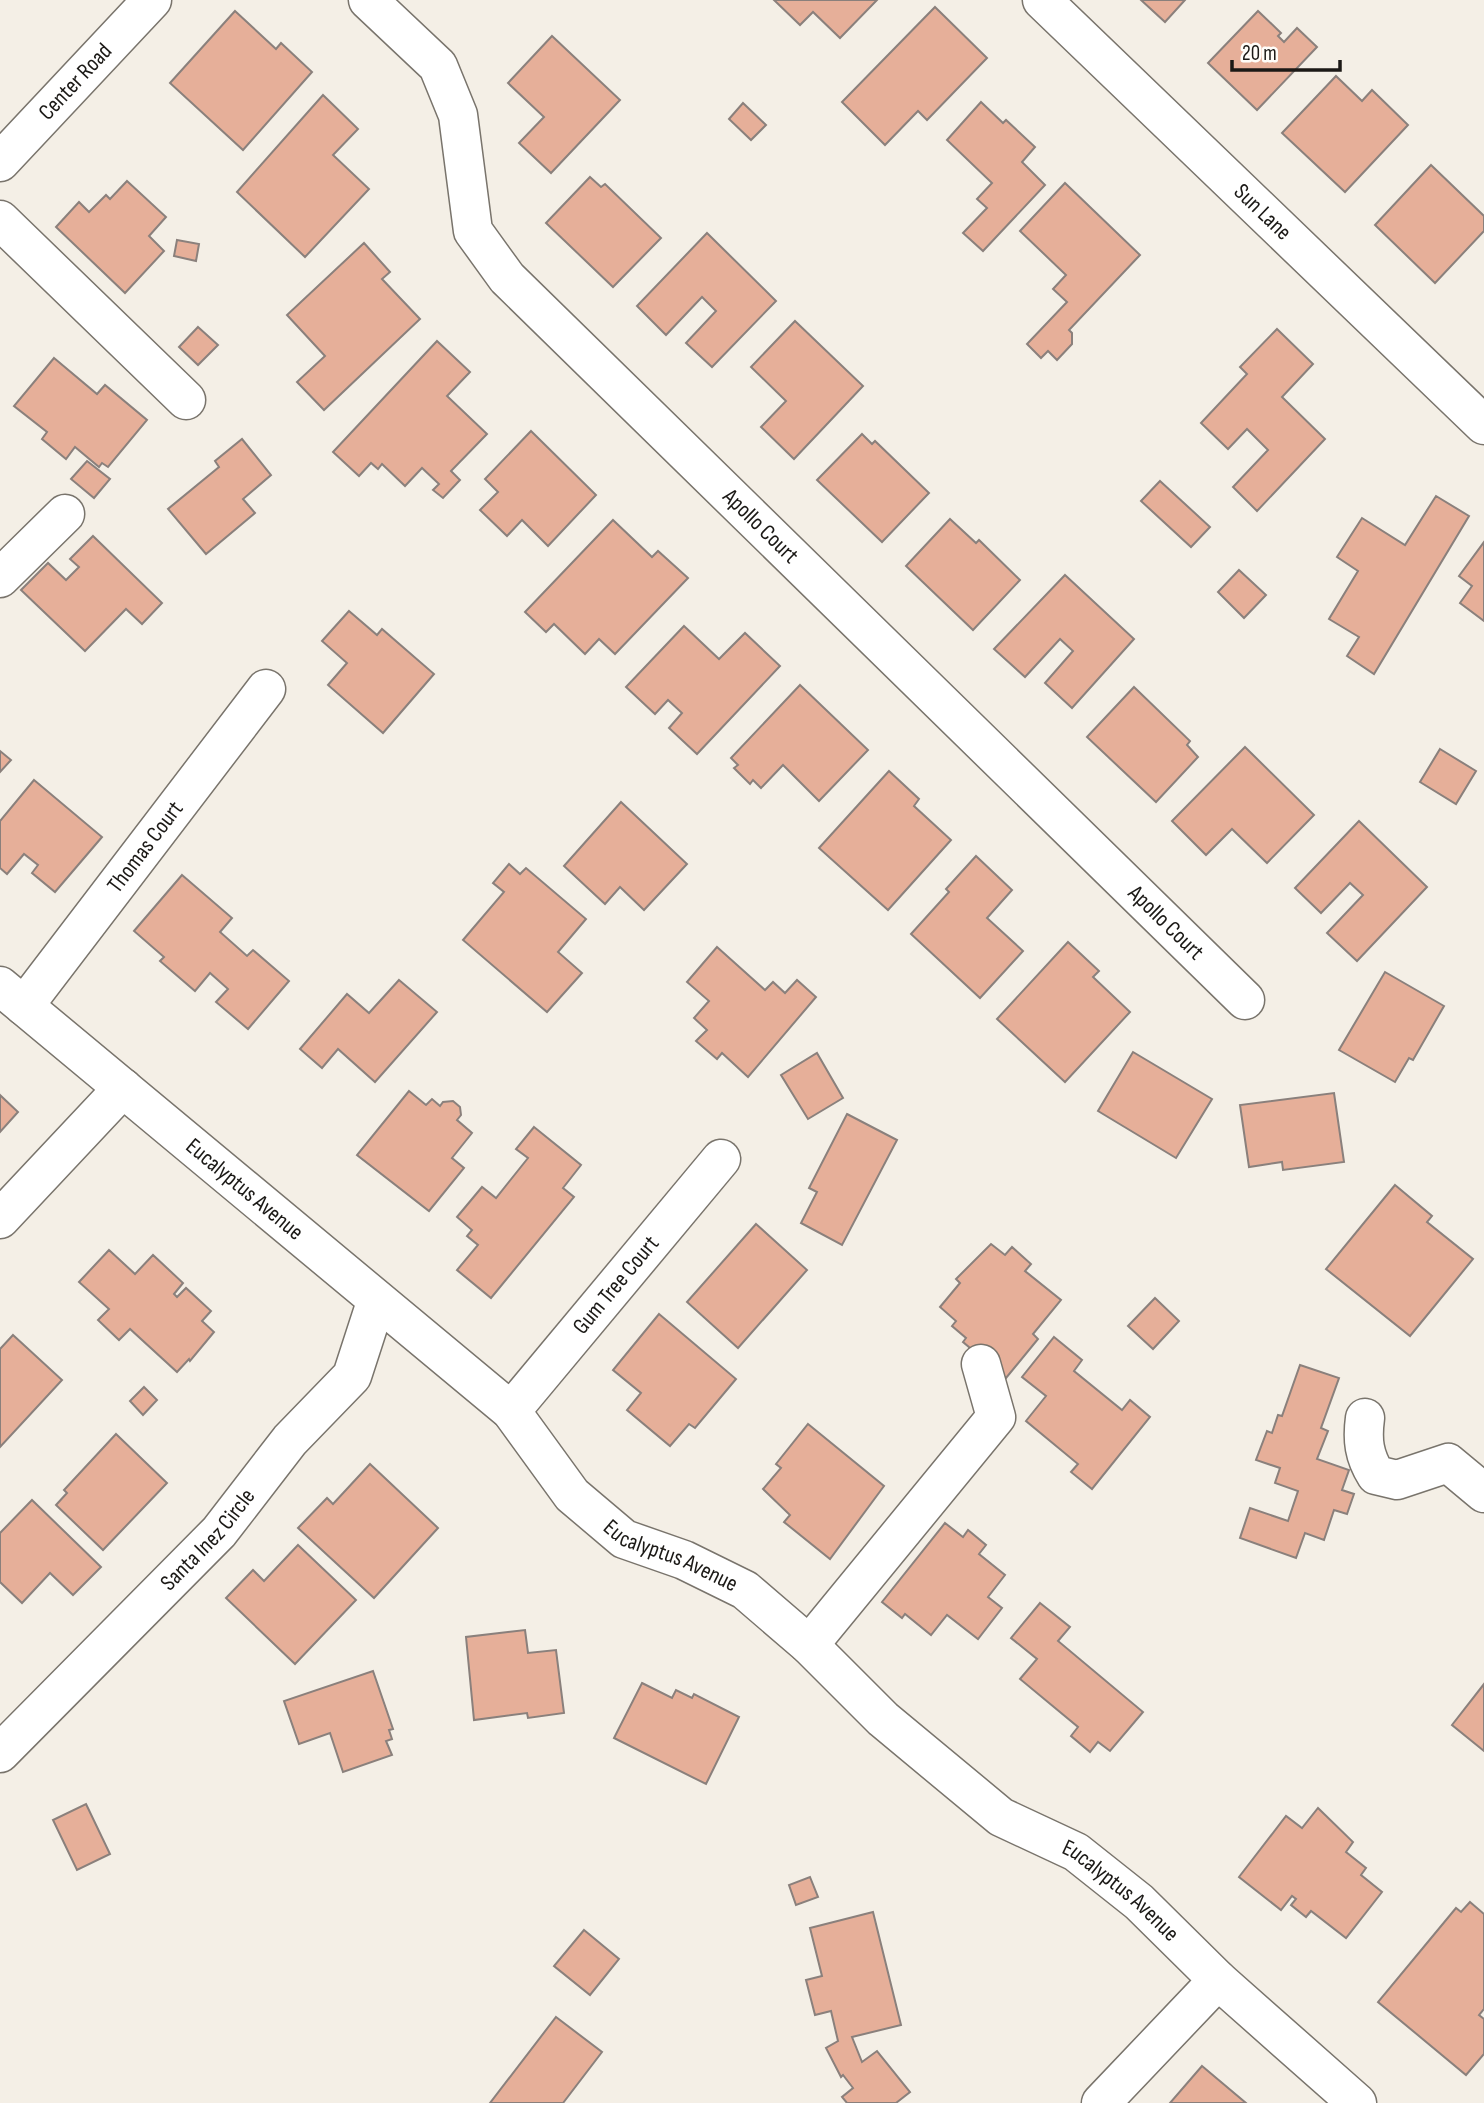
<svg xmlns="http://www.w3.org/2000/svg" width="1484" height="2103" font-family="'Sofia Sans Condensed',sans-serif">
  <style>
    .building { fill: #e6af99; stroke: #8a807c; stroke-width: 2 }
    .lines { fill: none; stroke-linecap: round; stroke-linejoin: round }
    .minor-casing { stroke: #79746c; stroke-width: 41 }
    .minor { stroke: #fff; stroke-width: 38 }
    .labels { text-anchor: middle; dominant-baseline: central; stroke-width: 5; stroke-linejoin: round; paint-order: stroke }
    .street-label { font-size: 23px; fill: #1b1916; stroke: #fffdf9 }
  </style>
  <rect width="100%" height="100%" fill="#f4efe6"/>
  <g class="building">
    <path d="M774 0H877L840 38 813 12 800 25Z"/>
    <path d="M1141 0H1185L1165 22Z"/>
    <path d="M935 7 987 58 927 120 918 111 885 145 842 102Z"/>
    <path d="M235 11 276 49 281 43 312 72 243 150 170 83Z"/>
    <path d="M1258 11 1281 33 1278 36 1284 42 1297 28 1317 47 1257 110 1208 63Z"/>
    <path d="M552 36 620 100 551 173 519 143 544 117 508 83Z"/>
    <path d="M1336 76 1362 101 1372 90 1408 125 1345 192 1282 133Z"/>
    <path d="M323 95 358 129 333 155 369 189 305 257 237 192Z"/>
    <path d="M981 102 1003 123 1006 120 1035 147 1022 162 1045 185 983 251 963 233 987 208 977 199 992 183 947 140Z"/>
    <path d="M743 103 766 125 751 140 729 119Z"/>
    <path d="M1431 165 1484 216V231L1435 283 1375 225Z"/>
    <path d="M590 177 601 187 605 184 661 238 613 287 546 223Z"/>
    <path d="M127 181 166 217 149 236 164 251 125 293 56 227 79 202 89 212 106 195 110 199Z"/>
    <path d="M1065 183 1140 255 1069 330 1072 333V344L1057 360 1048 351 1041 358 1027 344 1067 302 1053 289 1066 275 1020 231Z"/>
    <path d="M707 233 776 301 712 367 686 343 716 311 702 297 666 335 637 306Z"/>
    <path d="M177 240 199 244 196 261 174 256Z"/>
    <path d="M364 243 390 272 382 279 420 319 324 410 297 382 325 356 287 315Z"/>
    <path d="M795 321 863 386 794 459 761 427 786 401 751 367Z"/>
    <path d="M198 327 218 345 198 365 179 347Z"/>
    <path d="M1277 329 1313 364 1282 397 1325 439 1257 511 1233 487 1268 450 1247 429 1228 449 1201 423 1247 374 1240 367Z"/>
    <path d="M437 341 470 372 447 396 487 434 451 471 460 480 443 498 433 490 439 484 422 468 405 486 382 464 378 469 371 463 359 476 333 452Z"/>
    <path d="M54 358 97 394 105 385 147 420 108 467 102 463 99 467 75 447 66 459 42 439 47 432 14 406Z"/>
    <path d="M531 431 596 495 548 546 522 520 507 536 480 510 498 492 485 479Z"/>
    <path d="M862 434 872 444 875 441 929 493 882 542 817 480Z"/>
    <path d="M242 439 271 475 243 499 255 513 206 554 168 509 219 467 215 461Z"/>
    <path d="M87 461 110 479 94 498 71 479Z"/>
    <path d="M1160 481 1210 527 1191 547 1141 501Z"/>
    <path d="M1436 496 1469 516 1374 674 1347 656 1359 637 1329 619 1358 571 1337 557 1362 518 1405 545Z"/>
    <path d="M950 519 976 543 979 540 1020 580 973 630 906 566Z"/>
    <path d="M613 520 652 557 658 551 688 578 615 654 599 639 585 654 554 624 546 632 525 612Z"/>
    <path d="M93 536 162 603 142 624 126 609 85 651 21 590 48 563 66 580 79 567 70 559Z"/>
    <path d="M1484 542V621L1460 603 1472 586 1459 576Z"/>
    <path d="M1239 570 1266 595 1244 618 1218 592Z"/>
    <path d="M1065 575 1134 639 1072 708 1045 683 1073 651 1060 639 1025 677 994 649Z"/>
    <path d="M349 611 377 635 382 629 434 674 383 733 328 685 347 663 322 641Z"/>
    <path d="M684 626 719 659 745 633 780 666 697 754 669 728 682 713 668 700 655 714 626 687Z"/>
    <path d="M800 685 868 750 819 801 783 765 761 788 753 780 750 784 734 768 738 765 731 758Z"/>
    <path d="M1134 687 1190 741 1187 745 1198 757 1156 802 1087 737Z"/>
    <path d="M1245 747 1314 815 1267 863 1232 829 1206 855 1172 821Z"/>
    <path d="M1440 749 1476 771 1456 804 1420 782Z"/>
    <path d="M0 751 11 760 0 772Z"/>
    <path d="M889 771 919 799 914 806 951 840 888 910 819 848Z"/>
    <path d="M34 780 102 837 55 892 32 873 38 865 24 854 7 874 0 868V821Z"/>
    <path d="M621 802 687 864 644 910 620 887 605 904 564 866Z"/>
    <path d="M1359 821 1427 887 1357 961 1327 933 1363 895 1350 883 1321 913 1295 888Z"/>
    <path d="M976 856 1012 890 987 918 1023 951 980 998 911 934 949 892 946 889Z"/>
    <path d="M509 864 520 874 526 868 586 919 558 952 582 973 547 1012 463 940 504 892 493 883Z"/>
    <path d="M182 875 232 918 220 932 247 956 253 950 289 981 248 1029 216 1002 228 989 210 973 195 991 160 961 164 957 134 931Z"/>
    <path d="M1068 942 1099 971 1093 977 1130 1012 1065 1082 997 1019Z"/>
    <path d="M717 947 765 990 773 982 785 993 797 980 816 997 748 1077 722 1053 717 1059 696 1041 707 1030 694 1018 709 1001 687 982Z"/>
    <path d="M1385 972 1444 1006 1413 1060 1409 1058 1395 1082 1339 1050Z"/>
    <path d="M399 980 437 1012 375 1082 338 1049 322 1068 300 1049 347 994 369 1013Z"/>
    <path d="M1133 1052 1212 1099 1176 1158 1098 1111Z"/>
    <path d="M817 1053 843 1098 808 1119 781 1075Z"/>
    <path d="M409 1091 426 1105 432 1099 440 1106 443 1102 453 1101 460 1107 461 1115 457 1120 472 1133 452 1158 464 1168 429 1211 357 1155Z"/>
    <path d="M1334 1093 1344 1162 1283 1170 1282 1162 1249 1167 1240 1105Z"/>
    <path d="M0 1095 18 1112 0 1132Z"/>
    <path d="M847 1114 897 1140 842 1245 801 1223 817 1192 809 1188Z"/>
    <path d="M534 1127 581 1165 563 1188 574 1197 491 1298 457 1270 478 1245 467 1236 472 1230 457 1217 482 1187 496 1198 528 1158 516 1149Z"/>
    <path d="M1395 1185 1432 1216 1427 1222 1473 1259 1410 1336 1326 1269Z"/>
    <path d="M756 1224 807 1270 738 1348 687 1302Z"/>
    <path d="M991 1244 1005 1255 1012 1247 1031 1264 1025 1271 1061 1300 1033 1334 1038 1339 1006 1378 963 1342 966 1338 952 1326 956 1321 940 1307 960 1283 956 1279Z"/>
    <path d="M109 1250 135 1274 153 1255 183 1283 174 1294 177 1297 186 1288 211 1311 202 1321 214 1332 190 1361 189 1359 177 1372 130 1329 119 1340 98 1320 109 1309 79 1282Z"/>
    <path d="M1155 1298 1179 1321 1153 1349 1128 1326Z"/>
    <path d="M659 1314 736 1379 695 1428 689 1424 670 1446 627 1410 641 1393 613 1370Z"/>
    <path d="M13 1335 62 1380 0 1447V1349Z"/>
    <path d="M1054 1337 1082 1360 1074 1371 1122 1410 1130 1400 1150 1417 1092 1489 1071 1472 1078 1464 1026 1421 1046 1396 1022 1377Z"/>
    <path d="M1300 1365 1339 1378 1321 1428 1328 1431 1317 1459 1349 1470 1342 1490 1354 1494 1347 1514 1334 1510 1324 1540 1305 1533 1296 1558 1240 1538 1250 1508 1288 1521 1298 1491 1275 1483 1280 1468 1256 1460 1267 1431 1272 1433 1278 1415 1282 1416Z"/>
    <path d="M144 1387 157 1400 143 1415 130 1401Z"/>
    <path d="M808 1424 884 1486 830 1559 784 1522 790 1515 763 1489 781 1468 776 1464Z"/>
    <path d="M116 1434 167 1483 103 1550 56 1505 67 1493 64 1490Z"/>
    <path d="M370 1464 438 1528 374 1598 298 1528 327 1498 333 1504Z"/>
    <path d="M32 1500 101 1567 73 1595 50 1573 22 1603 0 1582V1533Z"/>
    <path d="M945 1523 963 1537 968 1530 986 1545 979 1554 1005 1575 988 1597 1002 1608 978 1639 947 1615 931 1635 905 1614 902 1618 882 1602Z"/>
    <path d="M298 1545 356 1600 295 1664 226 1598 253 1570 264 1581Z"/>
    <path d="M1040 1603 1070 1627 1058 1641 1143 1712 1110 1751 1098 1742 1090 1752 1071 1736 1078 1727 1020 1679 1037 1659 1011 1638Z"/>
    <path d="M525 1630 528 1653 556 1650 564 1713 528 1718 527 1713 474 1720 466 1637Z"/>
    <path d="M373 1671 393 1729 389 1730 392 1739 386 1741 392 1755 343 1772 330 1733 299 1744 284 1701Z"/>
    <path d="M642 1683 672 1698 676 1690 692 1698 694 1694 739 1717 706 1784 614 1738Z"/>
    <path d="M1484 1684V1751L1452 1725Z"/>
    <path d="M86 1804 110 1854 77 1870 53 1820Z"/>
    <path d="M1318 1808 1353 1842 1346 1852 1366 1868 1361 1875 1382 1892 1346 1938 1311 1911 1306 1917 1291 1905 1296 1899 1292 1896 1281 1910 1239 1877 1286 1816 1302 1828Z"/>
    <path d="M810 1877 818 1897 796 1905 789 1885Z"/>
    <path d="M1470 1902 1484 1914V2009L1479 2015 1484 2019V2054L1466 2075 1378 2002 1456 1908 1461 1912Z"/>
    <path d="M873 1912 901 2025 852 2037 862 2062 877 2051 910 2092 896 2103H847L842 2097 853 2088 843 2075 841 2077 826 2048 838 2041 831 2011 815 2015 806 1980 822 1976 810 1928Z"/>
    <path d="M584 1930 619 1959 590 1995 554 1966Z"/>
    <path d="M556 2017 602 2052 563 2103H490Z"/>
    <path d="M1202 2066 1246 2103H1170Z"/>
  </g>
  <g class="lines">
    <g class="minor-casing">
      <g id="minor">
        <path id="s1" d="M368 0 438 66 458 115 473 231 507 278 1245 1000"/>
        <path id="s2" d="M1042 0 1484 425"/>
        <path id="s3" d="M0 162 152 0"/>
        <path d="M0 220 186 400"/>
        <path d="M0 578 65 514"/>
        <path id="s4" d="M0 986 511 1411 572 1495 624 1539 684 1560 745 1590 809 1645 883 1719 1001 1817 1076 1852 1139 1902 1218 1980 1357 2103"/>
        <path id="s5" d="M24 1006 266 689"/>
        <path d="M0 1219 123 1088"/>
        <path id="s6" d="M511 1411 721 1159"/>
        <path d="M1365 1418C1362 1440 1364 1456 1376 1475L1397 1480 1448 1463 1484 1493"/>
        <path d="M809 1645 996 1417 981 1364"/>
        <path id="s7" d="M0 1753 219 1532 290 1440 352 1376 376 1302"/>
        <path d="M1101 2103 1218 1980"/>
      </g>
    </g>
    <use href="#minor" class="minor"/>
  </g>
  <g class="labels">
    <g class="street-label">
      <text stroke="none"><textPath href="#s3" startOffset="110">Center Road</textPath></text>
      <text stroke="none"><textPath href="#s2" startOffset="306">Sun Lane</textPath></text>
      <text stroke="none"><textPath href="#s1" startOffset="679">Apollo Court</textPath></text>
      <text stroke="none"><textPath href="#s5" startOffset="200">Thomas Court</textPath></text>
      <text stroke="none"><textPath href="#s1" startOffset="1246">Apollo Court</textPath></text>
      <text stroke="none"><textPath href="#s4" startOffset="318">Eucalyptus Avenue</textPath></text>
      <text stroke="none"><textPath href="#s6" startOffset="164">Gum Tree Court</textPath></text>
      <text stroke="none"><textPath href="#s7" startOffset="298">Santa Inez Circle</textPath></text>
      <text stroke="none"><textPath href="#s4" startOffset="886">Eucalyptus Avenue</textPath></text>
      <text stroke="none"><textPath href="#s4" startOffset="1452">Eucalyptus Avenue</textPath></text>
    </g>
  </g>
  <path d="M1232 60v10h108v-10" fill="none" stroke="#1b1916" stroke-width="3.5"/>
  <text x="1242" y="60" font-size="21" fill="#1b1916" stroke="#fffdf9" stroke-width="5" paint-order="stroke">20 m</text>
</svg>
